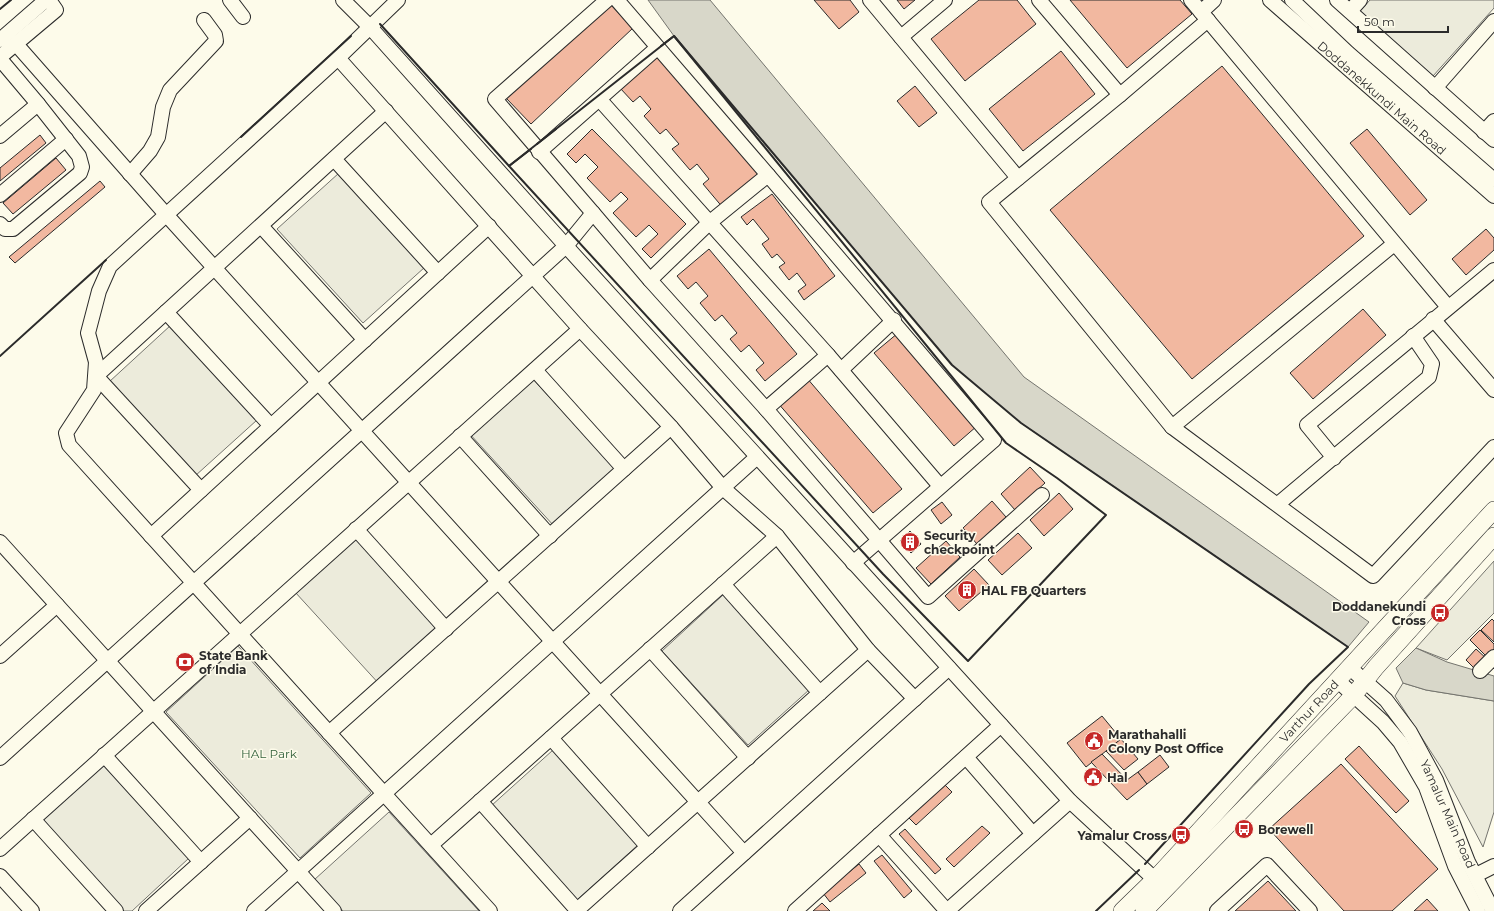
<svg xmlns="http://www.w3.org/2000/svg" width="1494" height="911" font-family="Montserrat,sans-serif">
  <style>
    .green { fill: #ecebdb; stroke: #74746e }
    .water { fill: #d8d7c9; stroke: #74746e }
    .building { fill: #f2b8a0; stroke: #2b2b2b }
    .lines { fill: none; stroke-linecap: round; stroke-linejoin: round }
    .minor-casing { stroke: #2b2b2b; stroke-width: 16 }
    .major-casing { stroke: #2b2b2b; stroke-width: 18 }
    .minor { stroke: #fdfbea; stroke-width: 14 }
    .major { stroke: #fdfbea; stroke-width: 17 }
    .wall { stroke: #2b2b2b; stroke-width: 2 }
    .labels { text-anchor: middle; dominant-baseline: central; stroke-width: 3; stroke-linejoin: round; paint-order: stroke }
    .street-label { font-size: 12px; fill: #2b2b2b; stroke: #fdfbea }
    .poi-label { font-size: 12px; font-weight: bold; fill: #2b2b2b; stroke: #fdfbea; text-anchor: start }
    .park-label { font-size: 12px; fill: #34623c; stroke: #fdfbea }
  </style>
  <rect width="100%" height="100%" fill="#fdfbea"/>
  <g class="green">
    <path d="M1370 0H1494V8L1433 76 1360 11Z"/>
    <path d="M339 173 425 267 363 323 277 229Z"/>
    <path d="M171 325 257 420 195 476 109 382Z"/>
    <path d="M530 376 616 470 554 526 468 432Z"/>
    <path d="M357 535 443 629 381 686 295 592Z"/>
    <path d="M1494 561V613L1447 660 1416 648Z"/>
    <path d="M724 594 810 689 748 745 662 651Z"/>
    <path d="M238 646 371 793 300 858 166 712Z"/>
    <path d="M1403 683 1426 690 1494 701V812L1483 847 1442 769 1395 696Z"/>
    <path d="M553 750 639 844 577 900 491 806Z"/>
    <path d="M103 764 189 858 132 911H124L41 821Z"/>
    <path d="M389 812 479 911H343L314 880Z"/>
  </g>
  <g class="water">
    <path d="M648 0H710L1024 377 1369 622 1348 647 1021 423 952 365 674 36Z"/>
    <path d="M1416 648 1447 662 1494 676V701L1426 690 1403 683 1396 668Z"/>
  </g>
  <g class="building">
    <path d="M814 0H850L859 12 839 29Z"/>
    <path d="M897 0H915L904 9Z"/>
    <path d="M979 0H1017L1036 24 965 81 931 39Z"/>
    <path d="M1070 0H1180L1192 14 1127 68Z"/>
    <path d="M608 2 633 28 531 124 506 98Z"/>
    <path d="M1061 51 1095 94 1023 151 989 109Z"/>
    <path d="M660 54 764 175 724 209 703 184 709 179 697 164 690 170 672 149 679 144 666 129 660 134 644 116 651 109 640 96 633 102 620 88Z"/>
    <path d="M1222 66 1364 236 1192 379 1050 210Z"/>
    <path d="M915 86 937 113 919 127 897 101Z"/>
    <path d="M592 129 686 224 651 258 642 249 658 234 649 225 636 237 613 213 628 199 621 192 610 202 587 178 598 167 585 154 576 163 567 154Z"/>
    <path d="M1367 129 1427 200 1410 215 1350 143Z"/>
    <path d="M40 135 46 143 0 181V168Z"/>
    <path d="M56 158 66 170 13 214 3 203Z"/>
    <path d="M100 181 105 187 15 263 9 257Z"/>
    <path d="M772 194 835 276 804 300 798 291 806 285 797 273 789 280 779 267 785 263 777 254 772 258 762 244 769 239 753 219 747 225 741 217Z"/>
    <path d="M1486 229 1494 238V250L1466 275 1452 259Z"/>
    <path d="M709 249 797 354 765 381 756 370 764 363 749 345 741 352 730 339 737 333 722 315 715 321 700 303 708 296 696 282 688 289 677 276Z"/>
    <path d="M1363 309 1386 335 1313 399 1290 373Z"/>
    <path d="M898 333 977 426 954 446 874 353Z"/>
    <path d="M806 377 902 489 873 513 777 402Z"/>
    <path d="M1030 467 1045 483 1015 510 1001 494Z"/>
    <path d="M1059 493 1073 509 1044 536 1030 520Z"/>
    <path d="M992 501 1006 517 977 544 963 528Z"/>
    <path d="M942 502 952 515 941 524 931 510Z"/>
    <path d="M910 531 921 544 911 553 900 541Z"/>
    <path d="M1018 533 1032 548 1002 575 988 560Z"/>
    <path d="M946 541 960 557 931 584 916 568Z"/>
    <path d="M974 569 989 585 959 611 945 596Z"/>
    <path d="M1492 619 1494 621V642L1481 630Z"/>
    <path d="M1480 630 1494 644V652L1488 658 1470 640Z"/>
    <path d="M1476 649 1487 659 1476 670 1466 660Z"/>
    <path d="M1102 716 1121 739 1086 767 1067 743Z"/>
    <path d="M1121 739 1138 759 1124 770 1106 751Z"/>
    <path d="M1359 746 1409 801 1396 813 1345 759Z"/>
    <path d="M1102 754 1127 780 1138 772 1147 784 1127 800 1091 762Z"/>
    <path d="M1160 755 1169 767 1147 784 1138 772Z"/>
    <path d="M1341 764 1438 869 1392 911H1344L1269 829Z"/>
    <path d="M944 784 952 792 916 825 908 817Z"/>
    <path d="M982 826 990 833 954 867 946 859Z"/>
    <path d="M905 829 941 869 935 874 899 834Z"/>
    <path d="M882 855 912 891 904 898 874 861Z"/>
    <path d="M859 864 866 873 830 902 823 893Z"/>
    <path d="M1268 881 1296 911H1235Z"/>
    <path d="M1427 899 1438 911H1414Z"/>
    <path d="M822 903 830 911H813Z"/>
  </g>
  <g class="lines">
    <g class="minor-casing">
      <g id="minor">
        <path d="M230 0 243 17"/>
        <path d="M343 0 370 27 566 246 1070 801 1162 886"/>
        <path d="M398 0 338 58 110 266 99 291 88 333 96 362 94 390 66 433 69 445 490 911"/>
        <path d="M617 0 768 175"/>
        <path d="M870 0 1018 178"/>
        <path d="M1039 0 1120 95"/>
        <path d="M1191 0 1448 307"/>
        <path d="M1270 0 1494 196"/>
        <path d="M1292 0 1348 53 1494 180"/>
        <path d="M1337 0 1494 140"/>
        <path d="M1350 11 1360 0"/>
        <path d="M1201 12 1214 0"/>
        <path d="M1208 20 1120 95 989 202 1172 427 1373 576 1494 447"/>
        <path d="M901 37 945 0"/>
        <path d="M0 40 46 0"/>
        <path d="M16 44 162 210 744 853"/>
        <path d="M0 57 56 10 49 0"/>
        <path d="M338 58 580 329 671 427 723 488 777 536 868 650 915 699"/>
        <path d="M0 59 38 104 0 136"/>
        <path d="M1435 88 1494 21"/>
        <path d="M600 100 828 355 940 486"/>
        <path d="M1484 132 1494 121"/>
        <path d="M539 152 657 48"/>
        <path d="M334 159 438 273"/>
        <path d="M130 174 150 151 158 137 163 107 170 90 216 41 215 35 204 20"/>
        <path d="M0 195 66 139"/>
        <path d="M593 213 495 99 607 0"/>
        <path d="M0 224 5 229H13L80 173 82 167 79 156 38 104"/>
        <path d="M261 226 365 340"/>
        <path d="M650 280 766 409 928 597 1042 495"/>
        <path d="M166 312 271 426"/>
        <path d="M1433 319 1494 390"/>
        <path d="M535 370 624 469"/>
        <path d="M841 370 894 320"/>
        <path d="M766 409 828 355"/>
        <path d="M1172 427 1394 244"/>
        <path d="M460 436 550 536"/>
        <path d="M1334 458 1307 425 1494 270"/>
        <path d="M201 490 96 376 386 111"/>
        <path d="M1278 504 1429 377 1432 364 1413 336"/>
        <path d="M356 529 446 629"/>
        <path d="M151 536 489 226"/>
        <path d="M0 542 334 911"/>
        <path d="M723 584 820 693"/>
        <path d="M650 649 748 758"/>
        <path d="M0 656 57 605"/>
        <path d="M1349 667 1386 700 1410 732 1436 780 1468 862 1493 911"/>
        <path d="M1480 671 1494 657"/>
        <path d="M1337 680 1383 722 1400 742 1426 787 1455 866 1478 911"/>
        <path d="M329 733 671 427"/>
        <path d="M551 738 648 847"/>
        <path d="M104 755 201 862"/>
        <path d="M966 757 1033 834"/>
        <path d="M0 758 566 246 593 213 650 280 709 223 768 175 994 440 853 563"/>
        <path d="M480 801 577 910"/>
        <path d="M33 819 116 911"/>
        <path d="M879 835 947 911"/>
        <path d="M431 845 777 536"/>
        <path d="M0 849 580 329"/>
        <path d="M1476 875 1494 866"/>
        <path d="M0 876 32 911"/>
        <path d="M146 911 250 818"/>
        <path d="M254 911 757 457"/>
        <path d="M576 911 868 650"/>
        <path d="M680 911 949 668"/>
        <path d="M795 911 1001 725"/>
        <path d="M947 911 1070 801"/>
        <path d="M1217 911 1267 865 1310 911"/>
      </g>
    </g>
    <g class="major-casing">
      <g id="major">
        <path d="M1122 911 1155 879 1494 510"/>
        <path d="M1144 911 1353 696 1376 667 1494 536"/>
      </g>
    </g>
    <use href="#minor" class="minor"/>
    <use href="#major" class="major"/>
    <g class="wall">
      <path d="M0 9 11 0"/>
      <path d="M380 24 509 166 531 149"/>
      <path d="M674 36 1006 443 1057 478 1106 515 968 661 883 574 509 166Z"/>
      <path d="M661 46 674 36 952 365 1021 423 1348 647 1309 684 1145 864"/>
      <path d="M241 137 351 36"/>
      <path d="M537 144 556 129"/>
      <path d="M0 356 106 260"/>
      <path d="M1096 911 1139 870"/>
    </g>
  </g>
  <defs>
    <g id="building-disc" transform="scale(1)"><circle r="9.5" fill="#c62828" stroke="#fdfbea"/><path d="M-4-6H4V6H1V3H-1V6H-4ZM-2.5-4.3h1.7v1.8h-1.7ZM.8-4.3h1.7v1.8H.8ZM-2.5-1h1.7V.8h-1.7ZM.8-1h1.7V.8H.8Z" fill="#fff"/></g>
    <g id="bus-disc" transform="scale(1)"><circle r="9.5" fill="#c62828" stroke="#fdfbea"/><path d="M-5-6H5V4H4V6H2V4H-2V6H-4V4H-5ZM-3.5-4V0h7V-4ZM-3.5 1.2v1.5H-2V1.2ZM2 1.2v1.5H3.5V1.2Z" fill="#fff"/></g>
    <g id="bank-disc" transform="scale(1)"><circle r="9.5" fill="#c62828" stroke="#fdfbea"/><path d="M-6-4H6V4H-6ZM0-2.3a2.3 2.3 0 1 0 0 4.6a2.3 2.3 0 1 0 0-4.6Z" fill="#fff"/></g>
    <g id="civic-disc" transform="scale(1)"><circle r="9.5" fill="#c62828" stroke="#fdfbea"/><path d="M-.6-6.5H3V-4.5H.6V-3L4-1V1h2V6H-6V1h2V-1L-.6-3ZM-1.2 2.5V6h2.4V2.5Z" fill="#fff"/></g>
  </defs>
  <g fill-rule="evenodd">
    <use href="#building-disc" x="910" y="542"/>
    <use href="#building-disc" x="967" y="590"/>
    <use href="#bus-disc" x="1440" y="613"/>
    <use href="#bank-disc" x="185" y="662"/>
    <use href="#civic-disc" x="1094" y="741"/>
    <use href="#civic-disc" x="1093" y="777"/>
    <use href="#bus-disc" x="1244" y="829"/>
    <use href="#bus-disc" x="1181" y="835"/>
  </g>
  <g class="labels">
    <g class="street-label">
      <text transform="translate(1382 98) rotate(41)">Doddanekkundi Main Road</text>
      <text transform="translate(1309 711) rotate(-47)">Varthur Road</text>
      <text transform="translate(1448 814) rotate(66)">Yamalur Main Road</text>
    </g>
    <g class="poi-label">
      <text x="924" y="535">Security<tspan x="924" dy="14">checkpoint</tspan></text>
      <text x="981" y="590">HAL FB Quarters</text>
      <text x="1426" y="606" text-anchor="end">Doddanekundi<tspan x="1426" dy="14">Cross</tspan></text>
      <text x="199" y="655">State Bank<tspan x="199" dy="14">of India</tspan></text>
      <text x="1108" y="734">Marathahalli<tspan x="1108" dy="14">Colony Post Office</tspan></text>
      <text x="1107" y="777">Hal</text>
      <text x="1258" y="829">Borewell</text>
      <text x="1167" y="835" text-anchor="end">Yamalur Cross</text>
    </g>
    <g class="park-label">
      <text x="269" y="753">HAL Park</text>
    </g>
  </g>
  <path d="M1358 26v6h90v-6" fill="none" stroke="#2b2b2b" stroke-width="2"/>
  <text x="1364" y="26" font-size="12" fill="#2b2b2b" stroke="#fdfbea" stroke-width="3" paint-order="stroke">50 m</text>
</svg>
